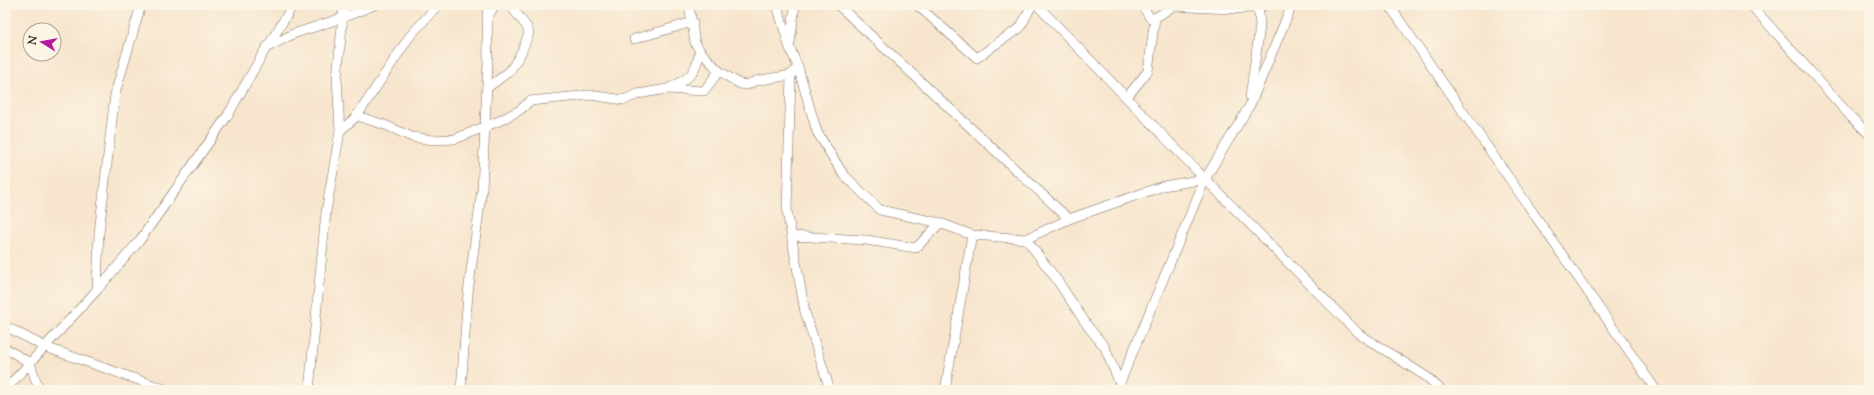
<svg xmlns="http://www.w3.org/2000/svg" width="1874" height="395" font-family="'Sorts Mill Goudy',serif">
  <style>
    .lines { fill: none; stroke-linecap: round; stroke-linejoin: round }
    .minor-casing { stroke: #7d6b5b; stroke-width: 10 }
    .minor { stroke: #fff; stroke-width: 9 }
  </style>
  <rect width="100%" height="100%" fill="#fcf5e5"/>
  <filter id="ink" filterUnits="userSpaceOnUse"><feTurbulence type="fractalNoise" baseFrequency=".025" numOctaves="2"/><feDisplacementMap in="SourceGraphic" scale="8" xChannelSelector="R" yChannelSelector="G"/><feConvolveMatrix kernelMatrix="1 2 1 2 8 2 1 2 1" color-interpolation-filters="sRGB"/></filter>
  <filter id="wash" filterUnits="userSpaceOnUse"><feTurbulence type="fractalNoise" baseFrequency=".012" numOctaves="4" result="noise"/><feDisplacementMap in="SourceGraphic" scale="16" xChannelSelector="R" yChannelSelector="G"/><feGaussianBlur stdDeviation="0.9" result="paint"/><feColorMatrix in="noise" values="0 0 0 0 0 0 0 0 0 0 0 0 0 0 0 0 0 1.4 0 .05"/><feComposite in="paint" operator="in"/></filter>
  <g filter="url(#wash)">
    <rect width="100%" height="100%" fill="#f7e5cd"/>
  </g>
  <g filter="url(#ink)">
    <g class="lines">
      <g class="minor-casing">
        <g id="minor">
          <path d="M689 5 695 43 700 51 719 71 740 84 747 85 755 81 791 75"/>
          <path d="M777 5 789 46 798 67 817 132 843 174 880 210 940 223 972 235 1026 239 1069 219 1163 186 1205 179"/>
          <path d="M838 5 1069 219"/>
          <path d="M917 5 977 58 996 44 1020 28 1032 5"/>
          <path d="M1037 5 1205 179 1359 334 1427 377 1441 390"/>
          <path d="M1142 5 1150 18H1155"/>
          <path d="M1389 5 1656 390"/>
          <path d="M1751 5 1852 118 1869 134"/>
          <path d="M1174 6C1198 7 1244 12 1266 5"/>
          <path d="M487 18 495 5"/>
          <path d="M634 39 693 22"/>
          <path d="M790 43 795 5"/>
          <path d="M268 46 293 5"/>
          <path d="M798 67 791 75 787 211 805 312 830 390"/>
          <path d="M487 88 510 71 521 53 529 33 527 27 510 5"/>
          <path d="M669 88C690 78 695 75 700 51"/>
          <path d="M1127 97 1148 71 1155 18 1175 5"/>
          <path d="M1250 97 1260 26 1258 5"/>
          <path d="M357 116 385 125 412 137 433 140 455 139 499 121 520 110 530 101 590 95 624 100 638 94 667 89 704 91 719 71"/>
          <path d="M340 131 357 116 410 36 438 5"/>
          <path d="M792 236 866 240 916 248 940 223"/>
          <path d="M1026 239 1057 280 1089 328 1104 346 1120 384"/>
          <path d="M97 290 99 233 115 94 141 5"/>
          <path d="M5 326 45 347 167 390"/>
          <path d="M5 348 30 363 39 390"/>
          <path d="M5 390 97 290 140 240 228 115 266 48 293 34 342 18 374 5"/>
          <path d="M309 390 326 212 340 131 337 78 344 5"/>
          <path d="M461 390 468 293 482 189 488 62 487 5"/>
          <path d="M945 390 972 235"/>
          <path d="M1117 390 1205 179 1250 105 1292 5"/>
        </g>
      </g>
      <use href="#minor" class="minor"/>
    </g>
  </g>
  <rect width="1874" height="395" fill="none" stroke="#fcf5e5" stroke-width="20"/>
  <g transform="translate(42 42) rotate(281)"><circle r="19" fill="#fcf5e5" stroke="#afa495"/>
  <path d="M0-3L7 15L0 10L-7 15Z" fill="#b5179e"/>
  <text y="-6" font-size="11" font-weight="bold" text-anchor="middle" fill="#3b2a1e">N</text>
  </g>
</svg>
